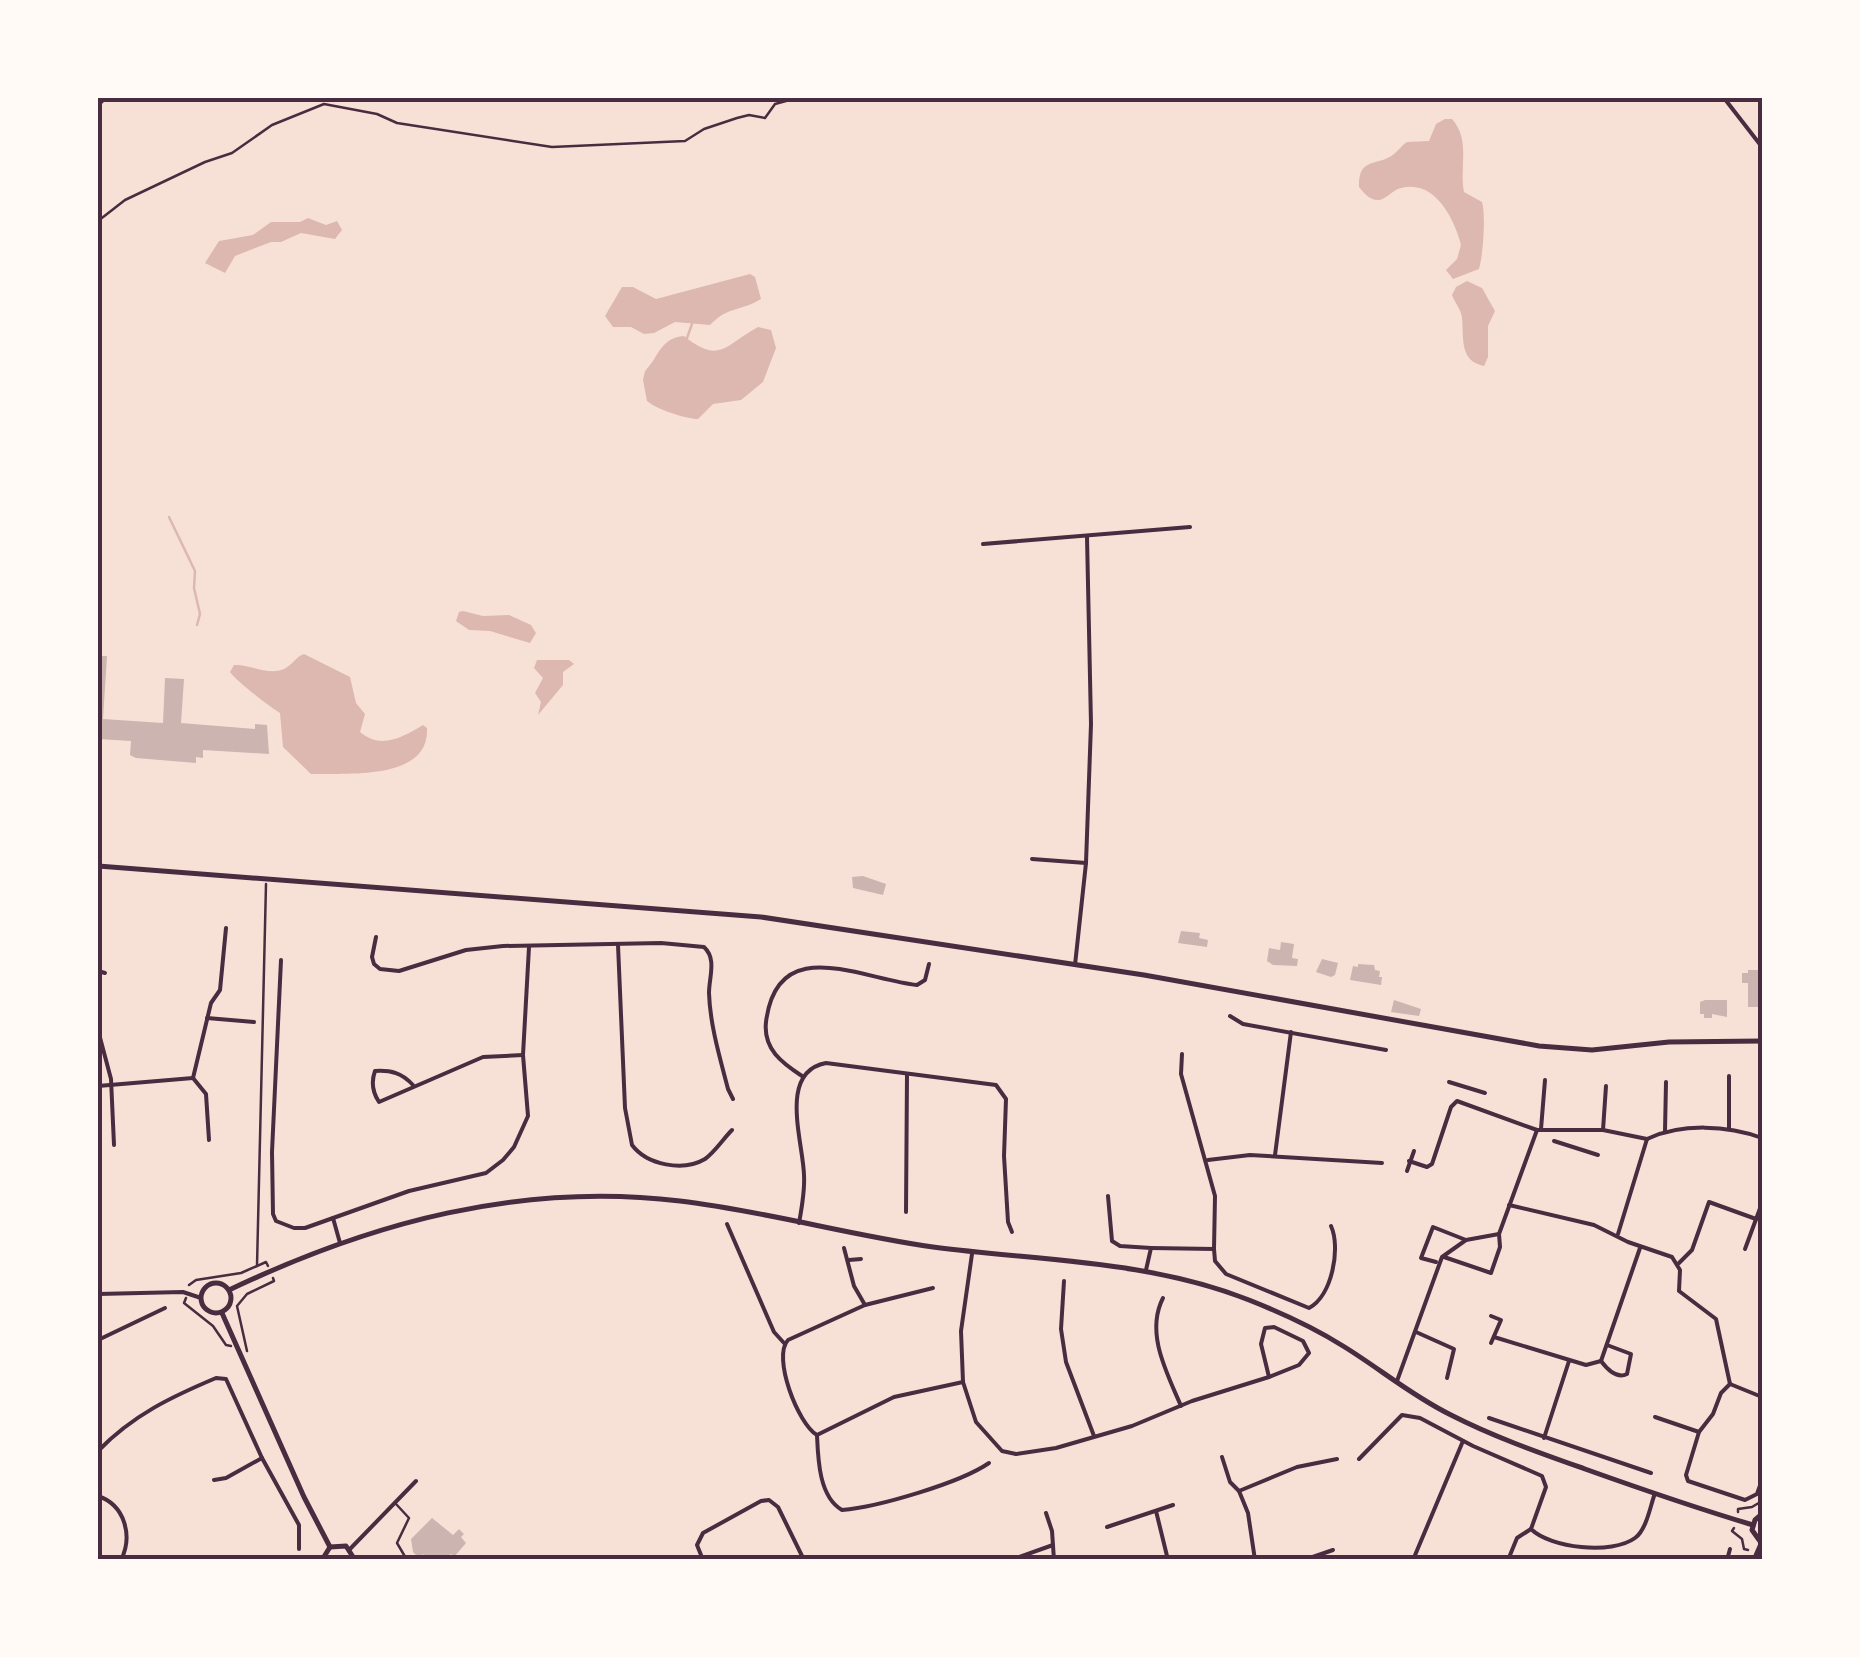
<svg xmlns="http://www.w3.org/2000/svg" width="1860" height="1657" font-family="'Golos Text',sans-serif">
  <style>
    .water { fill: #dcb8b0 }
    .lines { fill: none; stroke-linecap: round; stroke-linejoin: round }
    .stream { stroke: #dcb8b0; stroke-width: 2.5 }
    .building { fill: #ccb4b1 }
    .path { stroke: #4a2c40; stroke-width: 2.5 }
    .service { stroke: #4a2c40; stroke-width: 2.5 }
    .minor { stroke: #4a2c40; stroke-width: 4 }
    .tertiary { stroke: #4a2c40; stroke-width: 5 }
    .neatline { fill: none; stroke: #4a2c40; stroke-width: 4 }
  </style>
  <rect width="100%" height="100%" fill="#f7e1d7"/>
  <g class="water">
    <path d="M1445 119H1452C1471 140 1459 168 1464 192L1482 202C1486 215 1483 256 1479 269L1453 279 1446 270 1457 259 1461 245C1454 218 1434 177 1398 189 1391 192 1385 200 1378 200 1369 200 1364 193 1359 187 1358 156 1378 167 1394 154 1399 150 1402 145 1407 142L1429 141 1436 124Z"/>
    <path d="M308 218 326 225 337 221 342 230 335 239 301 233 281 242H271L235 256 225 273 205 263 219 241 253 235 271 222H300Z"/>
    <path d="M750 274 755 277 761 299C742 311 728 306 710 325L675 322 654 333 644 334 631 327H613L605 316 622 287H633L656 299Z"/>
    <path d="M1467 281 1482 288 1495 311 1488 326V357L1484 366C1459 361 1464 338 1462 318 1461 309 1455 303 1452 295L1456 287Z"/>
    <path d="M758 327 771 330 776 348 763 382 741 400 713 404 698 419C686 419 656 409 647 401L643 380 645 371C659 357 660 338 684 336 720 365 725 345 758 327Z"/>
    <path d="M463 611 483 616 509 615 531 625 536 633 530 643 490 631 469 630 456 621 459 612Z"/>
    <path d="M304 654 350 677 356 703 365 714 360 732C381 750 403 737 423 725L427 728C430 781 346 773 311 774L283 747 280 713C269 706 236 681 230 672L234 665C251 664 267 676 284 669 294 664 294 658 304 654Z"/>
    <path d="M537 660H569L574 664 563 672V685L538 715 541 702 535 693 543 678 534 668Z"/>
  </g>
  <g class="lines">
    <g class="stream">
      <path d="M687 338 692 324"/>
      <path d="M169 517 195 571 194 588 200 614 197 625"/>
    </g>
  </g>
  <g class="building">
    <path d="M98 656H107L103 719 163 723 165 678 184 679 181 723 255 729V724L267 725 269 754 203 750V758L196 757V763L136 758 130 755 131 741 98 739Z"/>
    <path d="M863 876 886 884 883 895 853 888 852 877Z"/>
    <path d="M1181 931 1200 933 1199 938 1208 940 1207 947 1178 943Z"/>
    <path d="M1281 942 1294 944 1292 958 1298 959 1297 966 1273 965 1267 961 1269 948 1280 950Z"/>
    <path d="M1322 959 1338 963 1335 975 1331 977 1316 972Z"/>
    <path d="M1358 964 1374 965 1375 970 1380 971 1379 977H1382L1381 985 1350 980 1353 966 1358 967Z"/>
    <path d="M1748 970H1762V1007H1748V983H1742V973H1748Z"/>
    <path d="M1394 1000 1421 1009 1419 1016 1391 1012Z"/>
    <path d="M1705 1000H1727V1017L1712 1014V1018H1704V1014H1700V1002Z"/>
    <path d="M432 1518 453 1535 459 1529 464 1534 461 1537 466 1543 454 1557 451 1554 442 1560H426L423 1554 419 1558 413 1552 411 1539Z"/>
  </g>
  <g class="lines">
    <g class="path">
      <path d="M98 221 125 200 205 162 232 153 272 125 324 104 377 114 397 123 552 147 685 141 704 129 737 118 749 115 765 118 775 104 797 98"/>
      <path d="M257 1266 266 884"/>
      <path d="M189 1285 196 1280 241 1273 266 1262 268 1266"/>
      <path d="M186 1298 184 1303 213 1326 226 1345 231 1346"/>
      <path d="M247 1351 237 1306 247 1294 274 1281 273 1278"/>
      <path d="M1738 1512V1509L1752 1507 1762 1501"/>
      <path d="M1734 1528 1732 1531 1742 1539 1744 1549 1748 1550"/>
    </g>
    <path class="service" d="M396 1504 409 1518 397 1543 407 1560"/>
    <g class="minor">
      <path d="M1724 98 1762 147"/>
      <path d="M98 105 105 98"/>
      <path d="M983 544 1190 527"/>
      <path d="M1032 859 1086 863"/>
      <path d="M376 937 372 957 374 964 380 969 399 971 466 950 503 946 661 943 704 947C717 959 709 977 709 993 710 1025 720 1058 728 1089L733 1099"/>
      <path d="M618 945 625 1108 632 1145C647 1165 683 1172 705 1159 715 1152 723 1139 732 1130"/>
      <path d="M281 960 272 1152 273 1214 276 1221 294 1228H305L409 1191 486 1173 503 1160 514 1147 528 1116 523 1055 529 947"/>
      <path d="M1075 965 1086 863 1091 724 1087 537"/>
      <path d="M98 971 105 973"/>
      <path d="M1230 1016 1243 1024 1386 1050"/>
      <path d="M207 1018 254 1022"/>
      <path d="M98 1030 111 1079 114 1145"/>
      <path d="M802 1076C782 1063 763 1049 766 1022 777 932 861 979 917 985L925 980 929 964"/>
      <path d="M193 1078 206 1094 209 1140"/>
      <path d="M1449 1082 1485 1093"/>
      <path d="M413 1085C402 1073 391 1070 375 1071 371 1082 373 1093 379 1102L483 1057 523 1055"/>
      <path d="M98 1086 193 1078 211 1003 220 990 226 928"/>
      <path d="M1729 1128V1076"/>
      <path d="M1541 1129 1545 1080"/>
      <path d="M1603 1130 1606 1086"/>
      <path d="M1665 1131 1666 1082"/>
      <path d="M1647 1139C1681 1123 1728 1125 1762 1138"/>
      <path d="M1554 1141 1598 1155"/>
      <path d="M1275 1155 1291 1032"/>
      <path d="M1208 1160 1250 1155 1382 1163"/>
      <path d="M1409 1161 1427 1167 1432 1164 1451 1107 1457 1101 1537 1130H1603L1647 1139"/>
      <path d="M1407 1171 1414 1151"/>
      <path d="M1108 1196 1112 1241 1120 1246 1151 1248 1146 1270"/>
      <path d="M1509 1205 1594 1225 1628 1242 1672 1257 1680 1270 1679 1291 1716 1319 1730 1384"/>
      <path d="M906 1212 907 1074"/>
      <path d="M333 1218 340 1243"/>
      <path d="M799 1223C802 1207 805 1191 804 1175 803 1141 778 1072 826 1063L996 1085 1006 1099 1004 1156 1008 1222 1012 1232"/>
      <path d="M727 1224 774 1332 784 1343"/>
      <path d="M1618 1234 1647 1139"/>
      <path d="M844 1248 854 1286 865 1305"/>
      <path d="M1151 1248 1214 1249 1215 1196 1181 1074 1182 1054"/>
      <path d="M1214 1249 1215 1261 1226 1274 1309 1308C1332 1296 1341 1248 1331 1226"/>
      <path d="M1745 1249 1762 1203"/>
      <path d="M972 1254 961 1331 963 1382 976 1422 1002 1451 1016 1454 1056 1448 1132 1426 1192 1401 1269 1377"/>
      <path d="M1444 1257 1491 1273 1500 1247 1499 1234"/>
      <path d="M849 1260 861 1259"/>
      <path d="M1436 1262 1421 1258 1433 1227 1466 1240"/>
      <path d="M1679 1263 1692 1250 1709 1202 1756 1219"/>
      <path d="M1064 1281 1061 1329 1066 1362 1094 1436"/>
      <path d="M933 1288 865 1305 788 1340C772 1357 798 1424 817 1435L894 1397 963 1382"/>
      <path d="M98 1294 183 1292 201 1298"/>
      <path d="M1163 1298C1145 1333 1167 1373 1181 1406"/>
      <path d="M1491 1316 1501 1320 1491 1343"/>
      <path d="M1274 1327 1303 1341 1309 1353 1299 1365 1269 1377 1261 1344 1265 1328Z"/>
      <path d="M1416 1332 1454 1349 1447 1378"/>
      <path d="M1494 1337 1586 1365 1601 1361"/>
      <path d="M98 1340 165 1308"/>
      <path d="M1601 1361 1640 1248"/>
      <path d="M1601 1361C1607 1369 1617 1379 1627 1374L1631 1354 1607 1345"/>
      <path d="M1397 1381 1442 1257 1466 1240 1499 1234 1537 1130"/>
      <path d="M1730 1384 1762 1397"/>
      <path d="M1655 1417 1699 1432 1713 1414 1721 1393 1730 1384"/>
      <path d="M1489 1418 1651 1473"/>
      <path d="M1699 1432 1686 1475 1688 1481 1745 1500 1757 1494 1762 1480"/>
      <path d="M817 1435C818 1459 819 1497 842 1510 878 1507 960 1483 989 1463"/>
      <path d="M1544 1438 1569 1361"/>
      <path d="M98 1451C133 1415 171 1397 216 1378L226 1379 262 1458 299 1525V1549"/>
      <path d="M1222 1457 1230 1482 1239 1491 1248 1513 1255 1560"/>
      <path d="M1359 1459 1402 1415 1420 1418 1473 1446 1542 1476 1546 1487 1531 1529C1550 1548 1612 1555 1635 1538 1646 1530 1650 1508 1654 1496"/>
      <path d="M214 1480 226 1478 262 1458"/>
      <path d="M1239 1491 1297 1467 1337 1459"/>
      <path d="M98 1496C125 1505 133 1536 121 1560"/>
      <path d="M1156 1511 1168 1560"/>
      <path d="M1046 1513 1052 1531 1054 1560"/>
      <path d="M1107 1527 1173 1505"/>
      <path d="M350 1549 416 1481"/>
      <path d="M900 1558 901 1560"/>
      <path d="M1354 1559V1560"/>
      <path d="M703 1560 697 1545 703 1533 761 1501 769 1500 778 1507 804 1560"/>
      <path d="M1011 1560 1053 1545"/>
      <path d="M1304 1560 1333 1550"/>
      <path d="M1413 1560 1463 1441"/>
      <path d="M1508 1560 1517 1538 1531 1529"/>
      <path d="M1727 1560 1730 1549"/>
    </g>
    <g class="tertiary">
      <path d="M98 866 761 917 1144 975 1539 1046 1592 1050 1669 1042 1762 1041"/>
      <circle cx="216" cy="1298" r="15"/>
      <path d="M229 1290C372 1222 520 1182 680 1201 765 1211 848 1235 933 1247 1039 1261 1148 1260 1249 1300 1282 1313 1313 1327 1343 1346 1379 1368 1412 1396 1451 1415 1494 1437 1540 1453 1585 1469 1641 1489 1696 1508 1753 1525"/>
      <path d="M222 1313 304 1497 330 1547"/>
      <path d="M1762 1514 1755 1520 1752 1530 1762 1544"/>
      <path d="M330 1547 346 1546 355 1560"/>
      <path d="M322 1560 330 1547"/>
      <path d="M1754 1560 1761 1544"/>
    </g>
  </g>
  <rect width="1860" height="1657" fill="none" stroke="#fffaf5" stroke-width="200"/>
  <rect x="100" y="100" width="1660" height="1457" class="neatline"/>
</svg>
